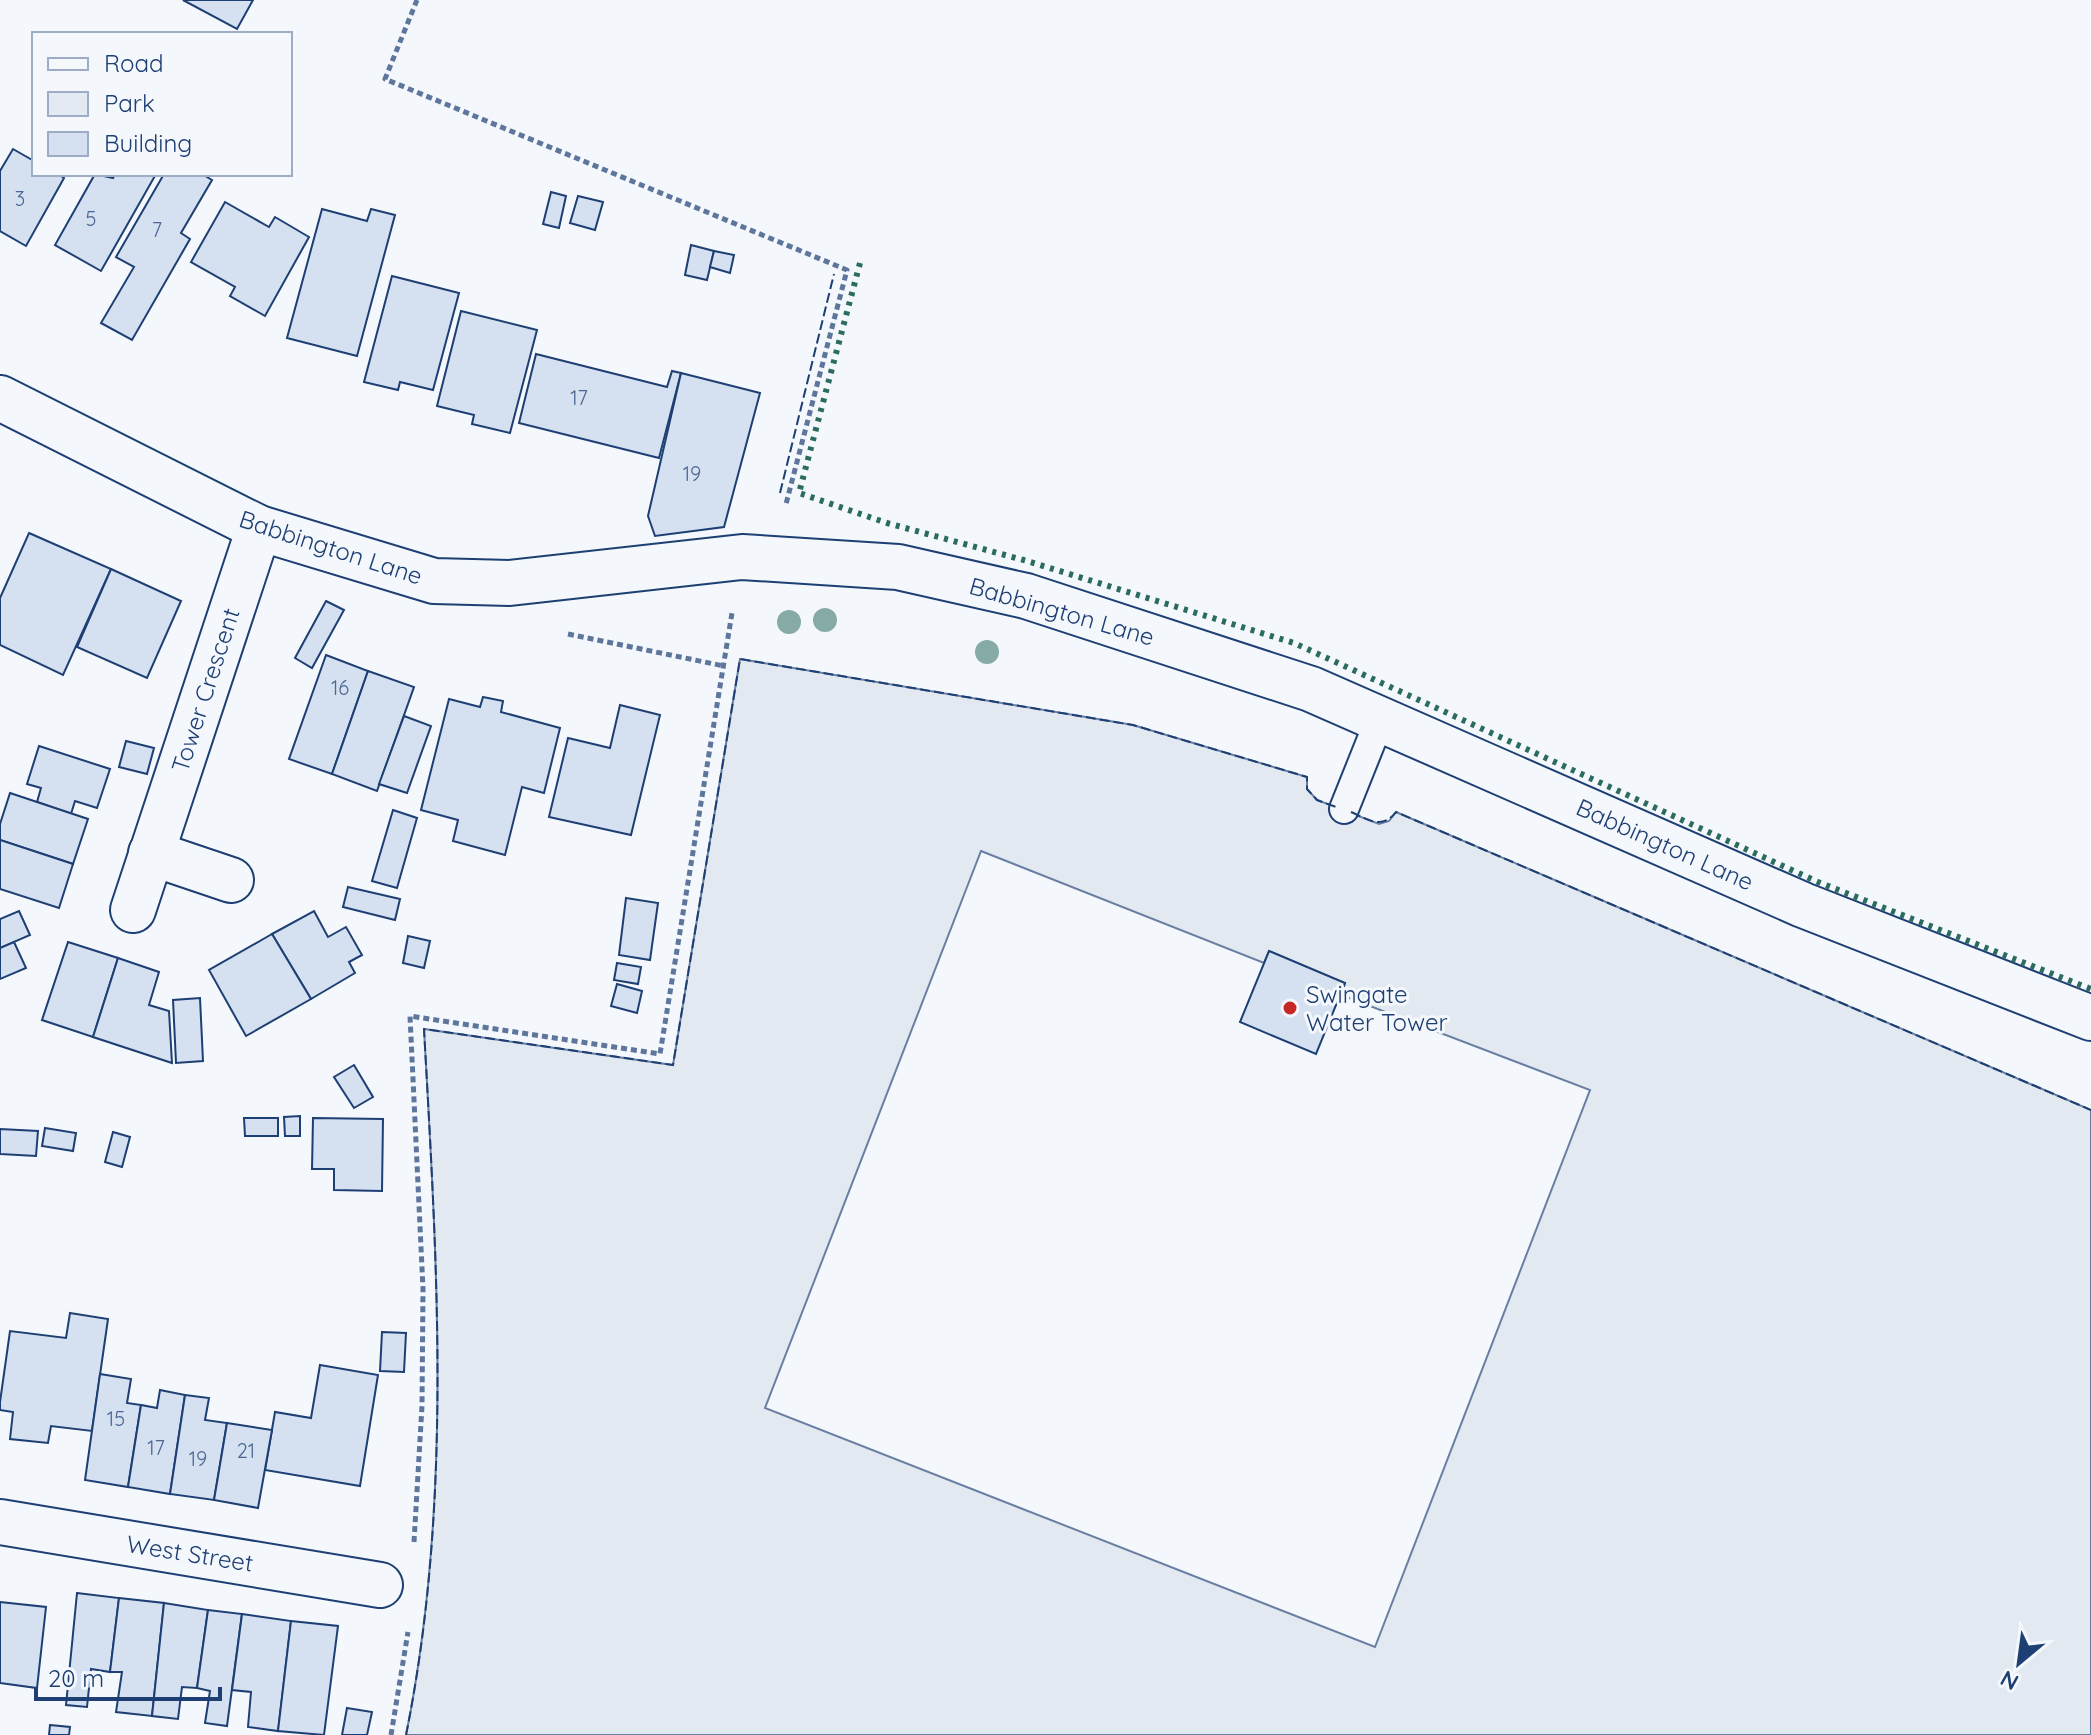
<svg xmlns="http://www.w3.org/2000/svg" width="2091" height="1735" font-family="Quicksand,sans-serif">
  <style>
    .green { fill: #e3e9f0; stroke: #687fa3; stroke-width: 2; fill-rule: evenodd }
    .building { fill: #d5e0f0; stroke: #1d3f73; stroke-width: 2 }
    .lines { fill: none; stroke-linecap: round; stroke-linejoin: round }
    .lane-casing { stroke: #1d3f73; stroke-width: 32 }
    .street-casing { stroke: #1d3f73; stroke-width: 48 }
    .path { stroke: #5e769c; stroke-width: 5; stroke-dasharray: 6 4; stroke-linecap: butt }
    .lane { stroke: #f4f7fb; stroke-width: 28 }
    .street { stroke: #f4f7fb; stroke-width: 44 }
    .hedge { stroke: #2c6c60; stroke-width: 6; stroke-dasharray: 4 6; stroke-linecap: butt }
    .fence { stroke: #1d3f73; stroke-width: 2; stroke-dasharray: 10 4; stroke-linecap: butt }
    .tree { fill: #86aba6 }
    .poi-dot { fill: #c62828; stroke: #f4f7fb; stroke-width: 3 }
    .labels { text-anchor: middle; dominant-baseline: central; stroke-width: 6; stroke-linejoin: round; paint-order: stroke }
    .number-label { font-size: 20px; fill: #4b6792 }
    .street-label { font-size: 24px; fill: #1d3f73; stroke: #f4f7fb }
    .poi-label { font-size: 24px; fill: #1d3f73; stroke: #f4f7fb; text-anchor: start }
  </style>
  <rect width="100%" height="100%" fill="#f4f7fb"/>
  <path class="green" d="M740 659 1133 725 1307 777V789L1317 800 1379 824 1389 821 1396 812 2091 1110V1735H406C453 1503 437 1263 424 1029L673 1065ZM981 851 1264 963 1269 951 1345 983 1341 995 1590 1090 1375 1647 765 1408Z"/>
  <g class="building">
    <path d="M183 0H253L237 29Z"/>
    <path d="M13 149 34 161V174H58L64 178 26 246 0 231V171Z"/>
    <path d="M95 174 113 178 115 174H156L101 271 55 245Z"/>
    <path d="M164 174H202L212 180 181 233 190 239 132 340 101 323 134 267 116 257Z"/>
    <path d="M551 192 566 196 559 228 543 224Z"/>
    <path d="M578 196 603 202 595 230 570 223Z"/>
    <path d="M225 202 269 227 275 217 309 237 265 316 230 296 235 287 191 262Z"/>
    <path d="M322 209 367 221 371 209 395 215 357 356 287 338Z"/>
    <path d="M691 245 714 251 707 280 685 275Z"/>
    <path d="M714 251 734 255 730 273 710 267Z"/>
    <path d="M392 276 459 293 433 390 400 382 398 390 364 382Z"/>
    <path d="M461 311 537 330 510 433 472 424 474 415 437 406Z"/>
    <path d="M536 354 667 387 672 371 681 373 659 458 519 423Z"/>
    <path d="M681 373 760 393 724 527 655 536 648 516Z"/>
    <path d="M29 533 111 569 63 675 0 645V598Z"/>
    <path d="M111 569 181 601 147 678 77 647Z"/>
    <path d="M326 601 344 610 312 668 295 658Z"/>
    <path d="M326 655 368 671 332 774 289 759Z"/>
    <path d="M368 671 414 687 377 791 332 774Z"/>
    <path d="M483 697 503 701 501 712 560 728 544 793 522 787 505 855 453 841 458 820 421 810 449 699 480 707Z"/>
    <path d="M620 705 660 715 631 835 549 817 568 738 610 748Z"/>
    <path d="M404 716 431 726 407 793 379 784Z"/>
    <path d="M126 741 154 748 147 774 119 767Z"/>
    <path d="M39 746 110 769 97 808 75 801 71 814 37 802 41 788 27 784Z"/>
    <path d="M10 793 88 819 73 864 0 840V824Z"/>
    <path d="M393 810 417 818 397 888 372 881Z"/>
    <path d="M0 840 73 864 59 908 0 889Z"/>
    <path d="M348 887 400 899 395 920 343 907Z"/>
    <path d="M626 898 658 903 650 960 619 955Z"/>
    <path d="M19 911 30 935 0 948V919Z"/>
    <path d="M314 911 328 937 346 927 362 955 349 962 355 973 311 999 272 934Z"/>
    <path d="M272 934 311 999 246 1036 209 970Z"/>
    <path d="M408 936 430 941 424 968 403 963Z"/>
    <path d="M14 942 26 968 0 979V948Z"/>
    <path d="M68 942 118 958 93 1037 42 1020Z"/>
    <path d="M1269 951 1345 983 1316 1054 1240 1022Z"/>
    <path d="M118 958 159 972 149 1005 169 1011 172 1063 93 1037Z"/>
    <path d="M617 963 641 967 638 984 614 980Z"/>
    <path d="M617 984 642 991 637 1013 611 1006Z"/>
    <path d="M200 998 203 1061 176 1063 173 1000Z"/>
    <path d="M354 1065 373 1097 354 1108 334 1077Z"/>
    <path d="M300 1116V1136H285L284 1117Z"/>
    <path d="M244 1118H278V1136H245Z"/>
    <path d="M313 1118 383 1119 382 1191 334 1190V1169H312Z"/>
    <path d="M45 1128 76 1133 73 1151 42 1146Z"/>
    <path d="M0 1129 38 1131 36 1156 0 1154Z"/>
    <path d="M113 1132 130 1137 122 1167 105 1162Z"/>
    <path d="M70 1313 108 1319 92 1431 51 1426 48 1443 10 1439 13 1412 0 1410V1402L10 1331 66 1338Z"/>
    <path d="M382 1332 406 1333 404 1372 380 1371Z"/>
    <path d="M320 1365 378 1375 360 1486 265 1470 275 1412 311 1418Z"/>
    <path d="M100 1374 131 1379 127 1403 141 1405 128 1487 85 1480Z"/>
    <path d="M160 1390 185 1395 170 1494 128 1487 141 1405 157 1408Z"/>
    <path d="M185 1395 209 1398 205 1420 227 1423 214 1500 170 1494Z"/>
    <path d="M227 1423 272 1430 258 1508 214 1500Z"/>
    <path d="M77 1593 119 1598 110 1672 91 1669 87 1707 66 1705Z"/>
    <path d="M119 1598 164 1603 152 1716 116 1712 122 1672H110Z"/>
    <path d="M0 1602 46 1607 37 1688 0 1683Z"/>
    <path d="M164 1603 208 1610 197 1688 182 1687 178 1719 152 1716Z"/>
    <path d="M208 1610 242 1614 227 1726 205 1723 210 1691 197 1688Z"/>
    <path d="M242 1614 291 1621 278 1731 248 1727 251 1692 232 1690Z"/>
    <path d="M291 1621 338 1626 324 1735 278 1731Z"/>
    <path d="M347 1708 372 1712 367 1735H342Z"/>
    <path d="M50 1725 70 1727 69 1735H49Z"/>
  </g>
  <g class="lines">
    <g class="lane-casing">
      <path id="lane" d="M1344 809 1380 719"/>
    </g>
    <g class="street-casing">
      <g id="street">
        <path d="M0 398 259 528 434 581 510 583 742 557 898 567 1026 596 1311 689 1803 905 2091 1018"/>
        <path d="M151 853 231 880"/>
        <path d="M133 910 259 528"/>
        <path d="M0 1522 380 1585"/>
      </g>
    </g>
    <g class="path">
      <path d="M417 0 385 79 847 270 786 504"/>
      <path d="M568 634 724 666"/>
      <path d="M414 1542 422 1406 423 1289 410 1016 660 1054 732 613"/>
      <path d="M391 1735 408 1632"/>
    </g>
    <use href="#lane" class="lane"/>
    <use href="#street" class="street"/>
    <path class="hedge" d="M860 263 799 493 887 523 1027 561 1294 643 1818 882 2091 989"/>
    <g class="fence">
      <path d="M780 493 834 274"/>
      <path d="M1351 812C1369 820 1382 830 1396 812L2091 1110"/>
      <path d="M406 1735C453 1503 437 1263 424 1029L673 1065 740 659 1133 725 1307 777V789L1317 800 1336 807"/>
    </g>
  </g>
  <g class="tree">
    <circle cx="825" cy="620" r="12"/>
    <circle cx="789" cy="622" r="12"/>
    <circle cx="987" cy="652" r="12"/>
  </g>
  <circle class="poi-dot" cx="1290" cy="1008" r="8"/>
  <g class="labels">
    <g class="number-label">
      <text x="20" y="198">3</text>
      <text x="91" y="218">5</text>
      <text x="157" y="229">7</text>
      <text x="579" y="397">17</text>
      <text x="692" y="473">19</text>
      <text x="340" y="687">16</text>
      <text x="116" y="1418">15</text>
      <text x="156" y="1447">17</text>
      <text x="246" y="1450">21</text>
      <text x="198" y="1458">19</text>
    </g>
    <g class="street-label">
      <text transform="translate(331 547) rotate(18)">Babbington Lane</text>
      <text transform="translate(1062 611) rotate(16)">Babbington Lane</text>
      <text transform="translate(205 690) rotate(-72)">Tower Crescent</text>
      <text transform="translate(1665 844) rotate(24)">Babbington Lane</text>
      <text transform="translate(190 1553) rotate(9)">West Street</text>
    </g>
    <g class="poi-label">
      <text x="1306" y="994">Swingate<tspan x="1306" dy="28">Water Tower</tspan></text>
    </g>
  </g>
  <rect x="32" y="32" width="260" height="144" fill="#f4f7fb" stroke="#9eadc5" stroke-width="2"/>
  <rect x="48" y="58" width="40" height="12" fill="#f4f7fb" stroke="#9eadc5" stroke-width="2"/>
  <text x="104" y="72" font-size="24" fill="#1d3f73">Road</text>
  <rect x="48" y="92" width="40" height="24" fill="#e3e9f0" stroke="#9eadc5" stroke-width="2"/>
  <text x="104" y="112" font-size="24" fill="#1d3f73">Park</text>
  <rect x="48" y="132" width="40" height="24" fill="#d5e0f0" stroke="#9eadc5" stroke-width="2"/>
  <text x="104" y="152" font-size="24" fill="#1d3f73">Building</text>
  <g transform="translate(2019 1663) rotate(209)" stroke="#f4f7fb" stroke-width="6" paint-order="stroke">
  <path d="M0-6L14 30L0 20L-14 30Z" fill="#1d3f73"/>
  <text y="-12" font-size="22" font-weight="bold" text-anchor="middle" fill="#1d3f73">N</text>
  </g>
  <path d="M36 1687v12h184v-12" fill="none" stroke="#1d3f73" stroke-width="4"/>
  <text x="48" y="1687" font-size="24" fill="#1d3f73" stroke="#f4f7fb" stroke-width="6" paint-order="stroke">20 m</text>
</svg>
